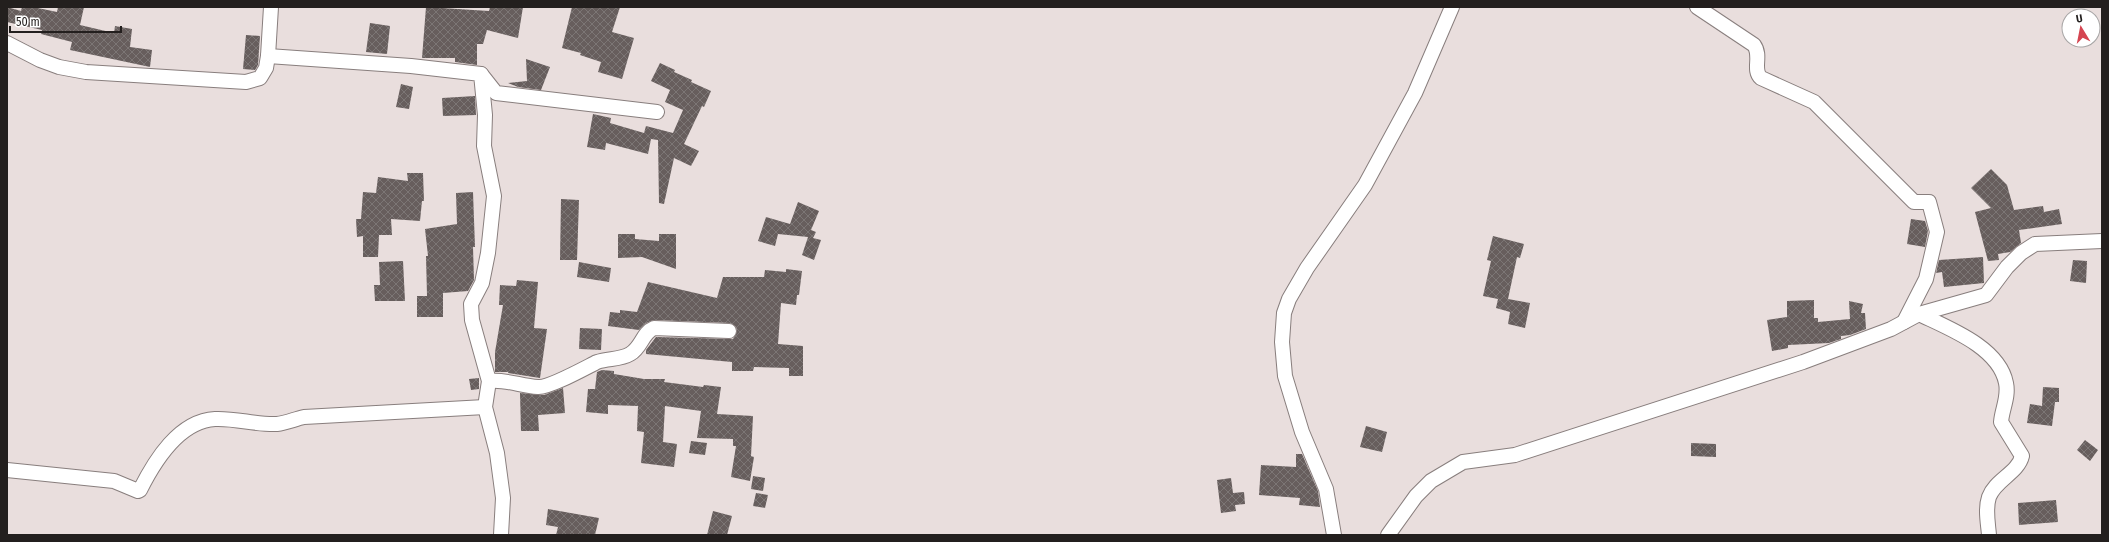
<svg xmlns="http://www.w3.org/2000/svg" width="2109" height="542" font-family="'Fira Sans Condensed',sans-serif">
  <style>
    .building { fill: url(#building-cross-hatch) }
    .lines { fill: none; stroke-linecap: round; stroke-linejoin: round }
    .street-casing { stroke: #887e7d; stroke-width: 16 }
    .street { stroke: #fff; stroke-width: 14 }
  </style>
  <defs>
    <pattern id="building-cross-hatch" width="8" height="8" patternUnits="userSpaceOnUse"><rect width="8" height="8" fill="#675e5d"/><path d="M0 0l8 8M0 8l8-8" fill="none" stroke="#7c7675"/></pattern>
  </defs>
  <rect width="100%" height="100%" fill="#e9dedd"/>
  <g class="building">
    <path d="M7 7 21 11 22 7H33L57 12 58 7H84L80 25 114 33 115 26 132 29 130 47 152 50 150 67 70 50 72 42 41 34 42 30 7 22Z"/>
    <path d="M426 7 489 11 490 7H523L518 38 487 30 483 44H477V65L455 62V58H422Z"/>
    <path d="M572 7H620L612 32 634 38 622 79 598 72 601 62 580 55 581 53 562 48Z"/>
    <path d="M370 23 390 26 387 54 366 52Z"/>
    <path d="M246 35 260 36 258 65 255 70 243 69Z"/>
    <path d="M526 59 550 67 541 90 518 87 508 83 527 81Z"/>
    <path d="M660 63 675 70 674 72 692 80 691 82 711 91 704 107 702 106 684 144 699 151 691 166 674 158 664 204 659 203 658 140 651 139 648 154 606 143 605 150 587 147 593 114 611 118 610 123 644 133 646 126 673 133 683 110 665 102 670 90 651 81Z"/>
    <path d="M401 84 413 87 409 109 396 107Z"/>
    <path d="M475 96 476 115 443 116 442 98Z"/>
    <path d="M1991 169 2007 185 2014 210 2043 206 2044 212 2059 209 2062 224 2019 230 2021 243 2010 252 1998 254 1999 260 1988 261 1975 212 1991 208 1971 188Z"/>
    <path d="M407 173H423L424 201H422L420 221 391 219 392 235H379L378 257H363V236L357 237 356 219H361L363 192 376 193 378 177 408 181Z"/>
    <path d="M473 192 475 247H473L474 280 468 291 443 293V317H417V296H427L426 256H428L425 229 457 224 456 193Z"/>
    <path d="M561 199 579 200 577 260H560Z"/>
    <path d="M798 202 819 211 811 230 816 232 813 238 821 240 814 260 802 255 808 237 778 234 775 246 758 241 766 217 790 224Z"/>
    <path d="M1911 219 1925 221 1928 231 1925 247 1907 244Z"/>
    <path d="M618 234H635V239L659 241V234H676V269L642 257 618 258Z"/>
    <path d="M1493 236 1524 244 1520 258 1517 257 1508 299 1530 303 1525 328 1508 324 1510 312 1496 308 1498 299 1483 296 1491 261 1487 260Z"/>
    <path d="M1983 257 1984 283 1944 287 1942 272 1936 273 1939 260Z"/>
    <path d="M2073 260 2087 261 2086 283 2070 281Z"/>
    <path d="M403 261 405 301H375L374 285H380L379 262Z"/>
    <path d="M579 262 611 268 609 282 577 277Z"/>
    <path d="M786 269 802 271 799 295H797L796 305 781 303 778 344 803 346V376H789V368L754 367 753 371H732V362L646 354V350L656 337 733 339 737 331 736 327 730 323 654 320 646 323 639 330 608 326 610 312 620 313V310L637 312 648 282 717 298 723 277H764L765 270 786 272Z"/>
    <path d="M517 280 538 282 534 328 547 329 540 378 508 373V372H495V352L503 305H499L500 285 516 286Z"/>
    <path d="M1814 300V318H1818V322L1850 319 1849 301 1863 304 1861 313H1865L1866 329 1850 335 1841 336V339L1829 343 1788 345V348L1772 351 1767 320 1787 317V301Z"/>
    <path d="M580 328 602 329 601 350 579 349Z"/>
    <path d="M602 370 614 371V374L644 379H665L664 382 703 387 704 385 721 387 717 414 753 416 751 456 754 457 750 481 731 477 736 446H733V439L697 438 701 411 665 406 663 442 677 444 674 467 641 463 644 432 637 431 638 406 608 405V414L586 412 588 389H595L597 372Z"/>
    <path d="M479 378V389L471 390 469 379Z"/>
    <path d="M2043 387 2059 388V402H2055L2052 426 2027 423 2030 404 2042 406Z"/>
    <path d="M563 388 565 413 538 415 539 431H521L520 393 544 395Z"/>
    <path d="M1366 426 1387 432 1382 452 1360 447Z"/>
    <path d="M2085 440 2098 450 2090 461 2077 450Z"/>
    <path d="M691 441 707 443 705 455 689 453Z"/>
    <path d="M1691 443 1716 444V457L1691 456Z"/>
    <path d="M1296 454H1302L1318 491 1320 507 1299 505 1300 498 1259 495 1261 465 1296 467Z"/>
    <path d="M753 476 765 478 763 491 751 489Z"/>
    <path d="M1231 478 1233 493 1244 492 1245 504 1235 505 1236 511 1221 513 1217 480Z"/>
    <path d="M756 493 768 495 765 508 753 506Z"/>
    <path d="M2056 500 2058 522 2019 525 2018 503Z"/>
    <path d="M548 509 599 518 595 535H556L558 527 546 525Z"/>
    <path d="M713 511 732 516 727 535H707Z"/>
  </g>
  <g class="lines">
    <g class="street-casing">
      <g id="street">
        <path d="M1697 7 1754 45C1762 56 1752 70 1761 78L1814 102 1914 202H1929L1937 232 1926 279 1904 322"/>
        <path d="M7 43 40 60 59 67 86 72 246 82 260 78 266 68 268 56 271 7"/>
        <path d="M268 56 411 66 481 74 485 115 484 146 494 196 488 253 482 283 471 304 472 320 489 381 485 407 497 453 503 498 501 535"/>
        <path d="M481 74 496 93 657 112"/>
        <path d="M1919 314C1948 328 1999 347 2006 383 2009 397 2002 409 2001 422L2022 456C2018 473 1995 480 1989 497 1985 509 1988 523 1989 535"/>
        <path d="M489 381C506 379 521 386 538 387 549 388 585 368 597 362 608 358 620 360 630 354 642 347 642 333 654 328L729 331"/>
        <path d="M7 470 114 481 138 491 140 490C155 460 179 421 215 419 236 418 256 425 277 424 286 423 295 419 304 417L485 407"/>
        <path d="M1334 535 1326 489 1302 432 1285 376 1282 342 1284 313 1289 299 1307 268 1365 185 1415 93 1452 7"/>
        <path d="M1388 535 1416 496 1431 481 1463 462 1515 455 1803 362 1891 329 1919 314 1986 295 2007 267 2021 253 2035 244 2102 241"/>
      </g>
    </g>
    <use href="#street" class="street"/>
  </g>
  <rect width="2109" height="542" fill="none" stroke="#231f1e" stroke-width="16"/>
  <g transform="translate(2081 28) rotate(350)"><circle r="19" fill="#ffffff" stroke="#a7a5a5"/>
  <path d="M0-3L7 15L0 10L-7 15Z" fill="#d54551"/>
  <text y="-6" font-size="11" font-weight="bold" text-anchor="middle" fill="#231f1e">U</text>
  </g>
  <path d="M10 26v6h111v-6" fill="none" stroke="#231f1e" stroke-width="2"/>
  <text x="16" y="26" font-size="12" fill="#231f1e" stroke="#ffffff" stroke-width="3" paint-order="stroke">50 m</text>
</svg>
